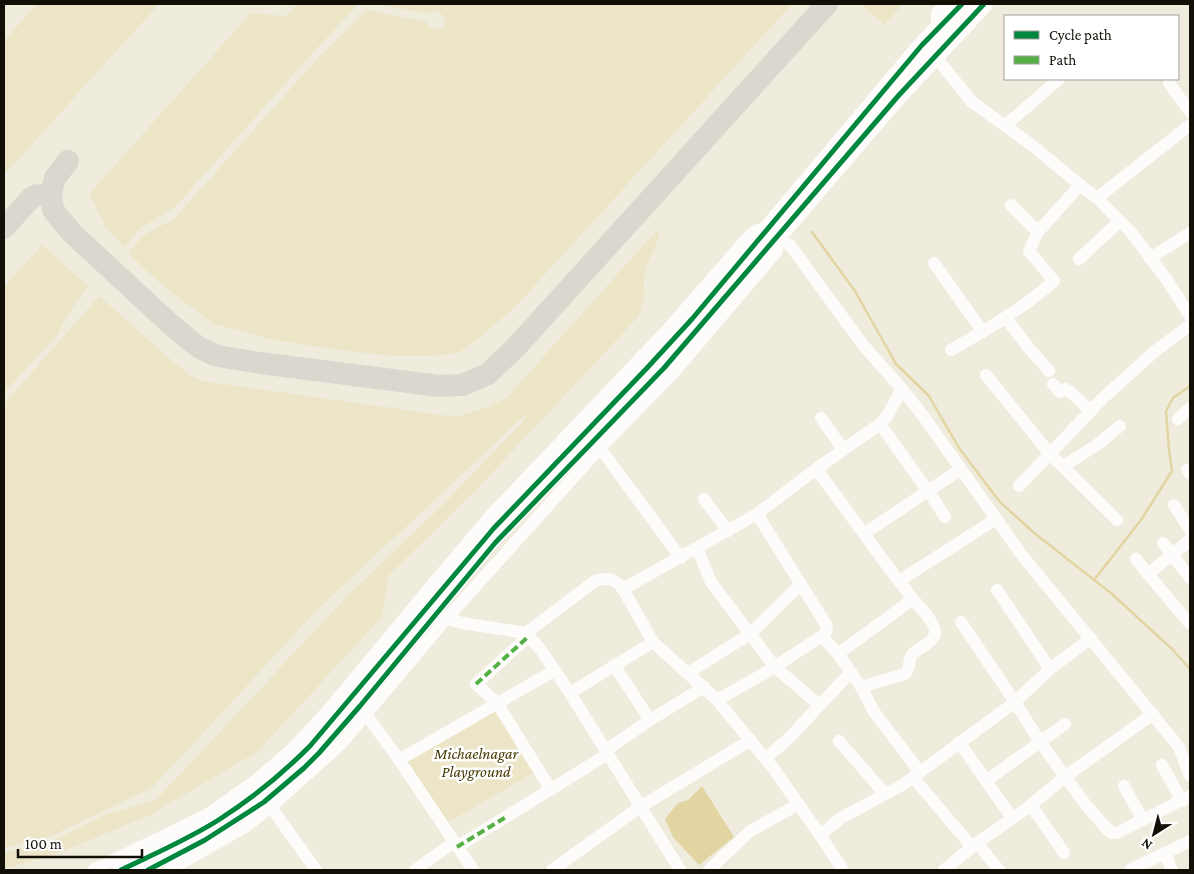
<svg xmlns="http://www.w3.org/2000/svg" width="1194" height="874" font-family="'Crimson Pro',serif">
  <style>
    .green { fill: #ece5c8 }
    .water { fill: #e2d5a1 }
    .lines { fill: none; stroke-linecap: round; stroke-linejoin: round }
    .stream { stroke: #e2d5a1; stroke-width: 2.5 }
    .taxiway { stroke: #dad8ce; stroke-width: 22 }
    .minor { stroke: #fdfcfa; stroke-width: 12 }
    .highway { stroke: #fdfcfa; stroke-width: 18 }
    .quiet { stroke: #54b044; stroke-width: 4; stroke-dasharray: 8 4; stroke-linecap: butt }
    .cycleway-casing { stroke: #fff; stroke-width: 8 }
    .cycleway { stroke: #00873e; stroke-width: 5 }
    .labels { text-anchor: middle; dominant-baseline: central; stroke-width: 5; stroke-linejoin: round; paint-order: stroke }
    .park-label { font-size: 16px; font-style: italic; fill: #473a02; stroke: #fff }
  </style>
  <rect width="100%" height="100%" fill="#efecde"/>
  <g class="green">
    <path d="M37 4H159L4 175V41Z"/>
    <path d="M297 4H359L317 48 175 207 139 229 124 247 106 228 89 194 251 13 285 16Z"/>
    <path d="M376 4H792L517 305 481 337 458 353 432 356H396L355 352 273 340 214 324 162 285 128 253 144 235 174 219 319 57 367 10 427 22C430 30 437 31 444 26 447 15 441 12 431 11L428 14Z"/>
    <path d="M861 4H903L884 25Z"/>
    <path d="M658 229C661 242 649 256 646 269 640 290 651 296 637 318L479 487 389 575 382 617 257 752 148 816 61 852 4 869V853L52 841 104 815 156 800 350 593 443 505 527 417 524 416 316 611 153 787 51 836 4 848V404L99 296 175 363 189 375 202 381 456 417 489 407 507 397Z"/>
    <path d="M42 245 88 286 68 314 57 335 4 393V287Z"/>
    <path d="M497 706 535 772 447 823 404 760Z"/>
  </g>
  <path class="water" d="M702 786 734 837 699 865 673 837 665 819 678 803 688 800Z"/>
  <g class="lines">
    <g class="stream">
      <path d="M812 232 855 291 896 364 929 396 959 448 1000 502 1033 532 1112 594 1173 650 1190 669"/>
      <path d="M1094 580 1141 520 1172 471 1169 450 1166 411 1173 398 1190 386"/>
    </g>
    <g class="taxiway">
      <path d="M68 161 55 178 51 193 53 210 72 233 169 323 198 347 217 356 260 363 439 386 462 385 488 374 517 346 827 4"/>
      <path d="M4 228 31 198 37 195"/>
    </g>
    <g class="minor">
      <path d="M937 29V13L947 4"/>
      <path d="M930 50 972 102 1033 146 1080 185 1097 198 1131 232 1167 280 1190 316"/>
      <path d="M1169 83 1190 112"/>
      <path d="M1006 125 1059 79"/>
      <path d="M1097 198 1190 125"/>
      <path d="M1011 205 1038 232 1080 185"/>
      <path d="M776 239 790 245 863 345 902 389 924 417 1021 554 1179 747 1190 776"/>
      <path d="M1150 258 1190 233"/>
      <path d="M1079 259 1120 221"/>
      <path d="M934 263 983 332"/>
      <path d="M1006 318 1028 347 1049 371"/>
      <path d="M951 350C988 329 1022 309 1054 281L1029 251 1038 232"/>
      <path d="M986 375 1050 454 1117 520"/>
      <path d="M1053 384 1060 392 1065 389C1074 393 1082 404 1090 410"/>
      <path d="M821 418 843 449"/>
      <path d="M1178 419 1190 408"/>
      <path d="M880 424 925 487"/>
      <path d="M600 448 681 558"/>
      <path d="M1064 466 1098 444 1120 426"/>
      <path d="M816 469C848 511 879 556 912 598 918 605 936 623 935 633 934 644 917 647 911 656 908 662 911 668 905 674L861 687"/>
      <path d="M1187 470 1190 474"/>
      <path d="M1019 486 1102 399 1154 352 1190 325"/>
      <path d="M928 490 945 517"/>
      <path d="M704 499 728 531"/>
      <path d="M1174 505 1190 530"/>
      <path d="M865 533 961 469"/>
      <path d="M1190 540 1148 574 1190 624"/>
      <path d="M1163 543 1190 578"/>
      <path d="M697 548 711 582 775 667 819 705"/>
      <path d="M1136 559 1148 574"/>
      <path d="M899 581 996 519"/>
      <path d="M623 589 653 642 717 700 773 768 820 835"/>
      <path d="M997 590 1050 669"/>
      <path d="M427 609 436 615 462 623 526 633 541 650 570 693 680 870"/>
      <path d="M961 622 1015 702 1040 742 1086 805 1107 829 1112 833H1117L1190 796"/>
      <path d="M526 633 595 581C608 577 614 578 623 589L757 514 816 469 880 424 887 416 902 389"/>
      <path d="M529 636 476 684 497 703 551 790"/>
      <path d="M822 636 838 654 861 687 874 712 920 772"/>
      <path d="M838 654 913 599"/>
      <path d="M614 665 650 720 704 687"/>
      <path d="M688 673 750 634 801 584"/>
      <path d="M570 693 653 642"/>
      <path d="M717 700 765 673 822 636 826 632 827 626 757 514"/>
      <path d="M360 706 400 761 473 870"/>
      <path d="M839 741 885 794"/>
      <path d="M959 742 1012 818"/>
      <path d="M606 750 650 720"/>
      <path d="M765 759 789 738 851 672"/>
      <path d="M399 760 555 670"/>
      <path d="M1162 765 1182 801"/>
      <path d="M913 777 972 847"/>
      <path d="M986 781 1065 724"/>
      <path d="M1124 786 1143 820"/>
      <path d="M1031 805 1064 853"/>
      <path d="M271 807 316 870"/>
      <path d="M977 843 1026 809 1066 776 1153 714"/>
      <path d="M457 847 608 754"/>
      <path d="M1165 853 1172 870"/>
      <path d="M154 868 156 870"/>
      <path d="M93 870 207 815 255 781 293 748 329 709 441 574 493 513 668 329 749 236 757 230 765 229"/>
      <path d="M169 870 245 827 271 807 341 744 447 618 600 448 675 371 777 251"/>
      <path d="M415 870 454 842"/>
      <path d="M552 870 640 807 751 740"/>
      <path d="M709 870 750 831 799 804"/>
      <path d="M843 870 820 835 841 818 904 784 1015 702 1050 669 1091 638"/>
      <path d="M944 870 977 843 999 870"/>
      <path d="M1130 870 1190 841"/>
    </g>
    <g class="highway">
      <path d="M647 386 695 333 899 95 984 4"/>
      <path d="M121 870C154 854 189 839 220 819 253 798 283 773 310 746L494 528 647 368 692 319 922 45 962 4"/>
    </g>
    <g class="quiet">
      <path d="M476 684 529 636"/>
      <path d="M457 847 506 817"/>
    </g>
    <g class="cycleway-casing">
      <g id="cycleway">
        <path d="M121 870C154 854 189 839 220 819 253 798 283 773 310 746L494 528 647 368 692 319 922 45 962 4"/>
        <path d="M148 870 205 840 264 802 304 768 319 753 360 706 495 543 664 368 899 95 984 4"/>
      </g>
    </g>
    <use href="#cycleway" class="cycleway"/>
  </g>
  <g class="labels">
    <g class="park-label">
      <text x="476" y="753">Michaelnagar<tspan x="476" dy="18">Playground</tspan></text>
    </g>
  </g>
  <rect width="1194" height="874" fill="none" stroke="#120f07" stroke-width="10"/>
  <rect x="1004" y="15" width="175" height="65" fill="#ffffff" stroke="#a09f9c"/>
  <rect x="1014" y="31" width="25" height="8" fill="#00873e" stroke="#a09f9c"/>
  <text x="1049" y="40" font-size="15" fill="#120f07">Cycle path</text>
  <rect x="1014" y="56" width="25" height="8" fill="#54b044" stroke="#a09f9c"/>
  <text x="1049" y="65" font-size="15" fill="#120f07">Path</text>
  <g transform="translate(1154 834) rotate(216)" stroke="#ffffff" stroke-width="4" paint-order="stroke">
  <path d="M0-4L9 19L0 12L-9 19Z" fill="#120f07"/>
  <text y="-8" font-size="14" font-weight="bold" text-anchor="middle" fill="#120f07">N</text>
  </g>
  <path d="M18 849v8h124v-8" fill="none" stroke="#120f07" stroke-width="2.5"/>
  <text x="25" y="849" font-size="15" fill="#120f07" stroke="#ffffff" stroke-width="4" paint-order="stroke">100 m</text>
</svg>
